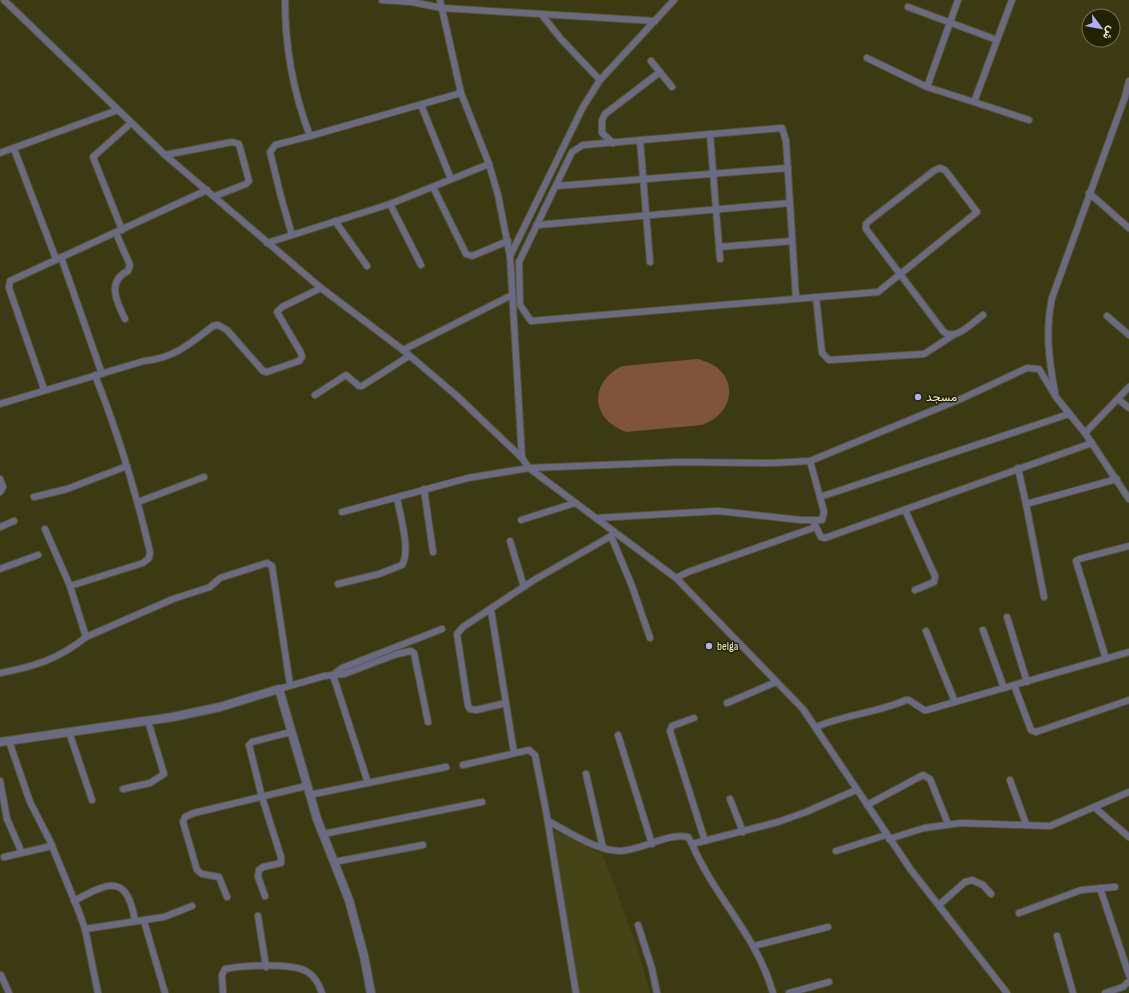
<svg xmlns="http://www.w3.org/2000/svg" width="1129" height="993" font-family="'Sofia Sans Condensed',Vazirmatn,sans-serif">
  <style>
    .built { fill: #454416 }
    .green { fill: #7f533c }
    .lines { fill: none; stroke-linecap: round; stroke-linejoin: round }
    .minor-casing { stroke: #585730; stroke-width: 8 }
    .tertiary-casing { stroke: #585730; stroke-width: 10 }
    .minor { stroke: #6b6a85; stroke-width: 6 }
    .tertiary { stroke: #6b6a85; stroke-width: 8 }
    .poi-dot { fill: #b3adf9; stroke: #222102; stroke-width: 1.5 }
    .labels { text-anchor: middle; dominant-baseline: central; stroke-width: 3; stroke-linejoin: round; paint-order: stroke }
    .poi-label { font-size: 12px; fill: #f2f2cd; stroke: #222102; text-anchor: start }
  </style>
  <rect width="100%" height="100%" fill="#3b3a12"/>
  <path class="built" d="M554 830 603 855 637 947 650 993H578L552 831Z"/>
  <path class="green" d="M697 359C738 367 740 411 702 425L626 432C590 419 589 382 622 366Z"/>
  <g class="lines">
    <g class="minor-casing">
      <g id="minor">
        <path d="M4 0 165 155 321 288 403 350 457 396 522 458"/>
        <path d="M285 0C285 47 293 92 310 136L461 93"/>
        <path d="M382 0 412 2 442 8 655 21"/>
        <path d="M440 0 461 93 489 164 498 195 510 256"/>
        <path d="M674 0 600 80 583 107 510 256 522 458 529 468 676 578 803 709 911 870 1007 993"/>
        <path d="M908 7 997 40"/>
        <path d="M542 15 561 39 600 80"/>
        <path d="M867 58 927 87 974 102 1012 0"/>
        <path d="M651 61 672 87"/>
        <path d="M927 87 958 0"/>
        <path d="M974 102 1029 120"/>
        <path d="M421 105 451 179"/>
        <path d="M710 134 719 247 792 241"/>
        <path d="M640 140 650 262"/>
        <path d="M613 143 602 133V120L605 114 660 72"/>
        <path d="M14 149 56 259"/>
        <path d="M0 153 118 110"/>
        <path d="M165 155 232 142 239 144 249 181 246 184 215 196"/>
        <path d="M556 186 788 168"/>
        <path d="M433 187 466 254 472 256 508 241"/>
        <path d="M1089 193 1129 228"/>
        <path d="M390 204 421 265"/>
        <path d="M335 221 367 266"/>
        <path d="M537 225 790 203"/>
        <path d="M122 230 93 157 131 123"/>
        <path d="M116 233 130 265 128 271C106 281 117 303 125 319"/>
        <path d="M292 235 281 197 270 152 275 145 310 136"/>
        <path d="M267 243 390 204 489 164"/>
        <path d="M719 247 720 259"/>
        <path d="M61 257 102 374"/>
        <path d="M816 297 822 353 829 360 924 354 952 336"/>
        <path d="M796 299 786 141 782 128 583 145 572 152 519 262 520 305 531 321 878 292 977 212 945 170 940 168 935 170 869 221 866 224V229L943 331C954 343 973 322 983 315"/>
        <path d="M1107 316 1129 335"/>
        <path d="M403 350 512 295"/>
        <path d="M44 389 9 288 10 281 207 190"/>
        <path d="M1055 393C1049 360 1045 331 1052 298L1125 97 1129 81"/>
        <path d="M315 395 346 375 359 386H362L409 356"/>
        <path d="M1118 399 1129 408"/>
        <path d="M0 404 144 361C174 358 190 344 213 326L218 325 227 330 263 371 267 372 299 361 302 357 301 353 277 312 282 307 321 288"/>
        <path d="M1085 433 1129 387"/>
        <path d="M810 461 820 497 1069 414"/>
        <path d="M1018 468 1026 504 1044 597"/>
        <path d="M0 479 3 487 0 492"/>
        <path d="M424 489 433 552"/>
        <path d="M34 497 67 489 127 466"/>
        <path d="M138 502 204 477"/>
        <path d="M1026 504 1117 479"/>
        <path d="M905 510 935 576 934 582 915 590"/>
        <path d="M342 512 468 478 529 468 679 462 771 463 810 461 963 398 1027 368 1039 369 1056 397 1085 433 1129 499"/>
        <path d="M596 518 718 511 801 520H822L824 512 820 497"/>
        <path d="M521 520 575 503"/>
        <path d="M813 521 821 537 825 538 1092 443"/>
        <path d="M0 527 14 521"/>
        <path d="M611 536 632 586 650 638"/>
        <path d="M510 541 524 587"/>
        <path d="M0 569 38 555"/>
        <path d="M676 578 688 572 816 527"/>
        <path d="M338 584 379 574 402 565C411 551 400 515 397 498"/>
        <path d="M70 586 143 563 149 558 150 552C136 492 118 433 95 375"/>
        <path d="M491 610 514 753"/>
        <path d="M1007 617 1027 682"/>
        <path d="M983 630 1004 688"/>
        <path d="M926 631 955 702"/>
        <path d="M86 637 173 599 210 587 220 578 267 563 272 566 290 685"/>
        <path d="M1106 659 1076 561 1079 559 1129 546"/>
        <path d="M0 673C33 667 59 659 86 637L70 586 45 529"/>
        <path d="M1014 685 1031 730 1036 732 1129 700"/>
        <path d="M279 689 324 676 344 674 397 654 411 651 414 653 428 722"/>
        <path d="M506 703 476 710 470 709 468 706 457 634 463 627 534 580 611 536 614 532"/>
        <path d="M727 703 776 682"/>
        <path d="M694 718 672 726 670 731 705 841"/>
        <path d="M816 727C846 714 877 713 906 700H909L924 710H927L1129 652"/>
        <path d="M69 732 92 800"/>
        <path d="M618 735 652 844"/>
        <path d="M9 741 30 802 50 841 79 912 85 929 98 993"/>
        <path d="M463 765 529 750 535 755 546 811 576 993"/>
        <path d="M586 774 603 848"/>
        <path d="M1010 780 1026 824"/>
        <path d="M0 781 7 819 22 853"/>
        <path d="M368 783 333 675 342 668 442 629"/>
        <path d="M123 789 150 783 164 774 148 721"/>
        <path d="M309 795 446 767"/>
        <path d="M730 799 743 832"/>
        <path d="M867 805 923 775 930 779 948 824"/>
        <path d="M1094 807 1129 837"/>
        <path d="M548 821C569 832 595 850 619 851 641 851 668 832 688 837L692 844"/>
        <path d="M323 834 482 802"/>
        <path d="M889 839 924 828 961 823 1050 826 1129 792"/>
        <path d="M836 851 886 835"/>
        <path d="M4 857 52 846"/>
        <path d="M334 862 423 845"/>
        <path d="M1100 888 1129 975"/>
        <path d="M265 896 258 877 259 870 263 867 281 863V857L262 797 249 745 252 742 291 732"/>
        <path d="M227 897 219 877 202 874 197 870 183 822 185 817 194 813 306 786"/>
        <path d="M74 901C109 882 127 873 135 921"/>
        <path d="M939 905 965 882 972 880 983 885 991 894"/>
        <path d="M1019 913 1081 890 1115 887"/>
        <path d="M258 916 266 967"/>
        <path d="M144 921 165 993"/>
        <path d="M638 925 652 969 657 993"/>
        <path d="M85 929 164 917 192 906"/>
        <path d="M1057 936 1073 993"/>
        <path d="M754 946 828 927"/>
        <path d="M1 975 9 993"/>
        <path d="M223 993 222 975 225 969C243 965 290 963 306 971 315 976 319 984 322 993"/>
        <path d="M773 993C756 934 715 898 692 844L778 822 806 812 856 790"/>
        <path d="M789 993 829 982"/>
        <path d="M1105 993 1123 987 1129 981"/>
      </g>
    </g>
    <g class="tertiary-casing">
      <path id="tertiary" d="M0 742 173 717 220 707 279 689 317 819 349 900 364 956 371 993"/>
    </g>
    <use href="#minor" class="minor"/>
    <use href="#tertiary" class="tertiary"/>
  </g>
  <g class="poi-dot">
    <circle cx="918" cy="397" r="4"/>
    <circle cx="709" cy="646" r="4"/>
  </g>
  <g class="labels">
    <g class="poi-label">
      <text x="926" y="397">مسجد</text>
      <text x="717" y="646">belga</text>
    </g>
  </g>
  <g transform="translate(1101 28) rotate(122)"><circle r="19" fill="#222102" stroke="#757553"/>
  <path d="M0-3L7 15L0 10L-7 15Z" fill="#b3adf9"/>
  <text y="-6" font-size="11" font-weight="bold" text-anchor="middle" fill="#f2f2cd">ش</text>
  </g>
</svg>
